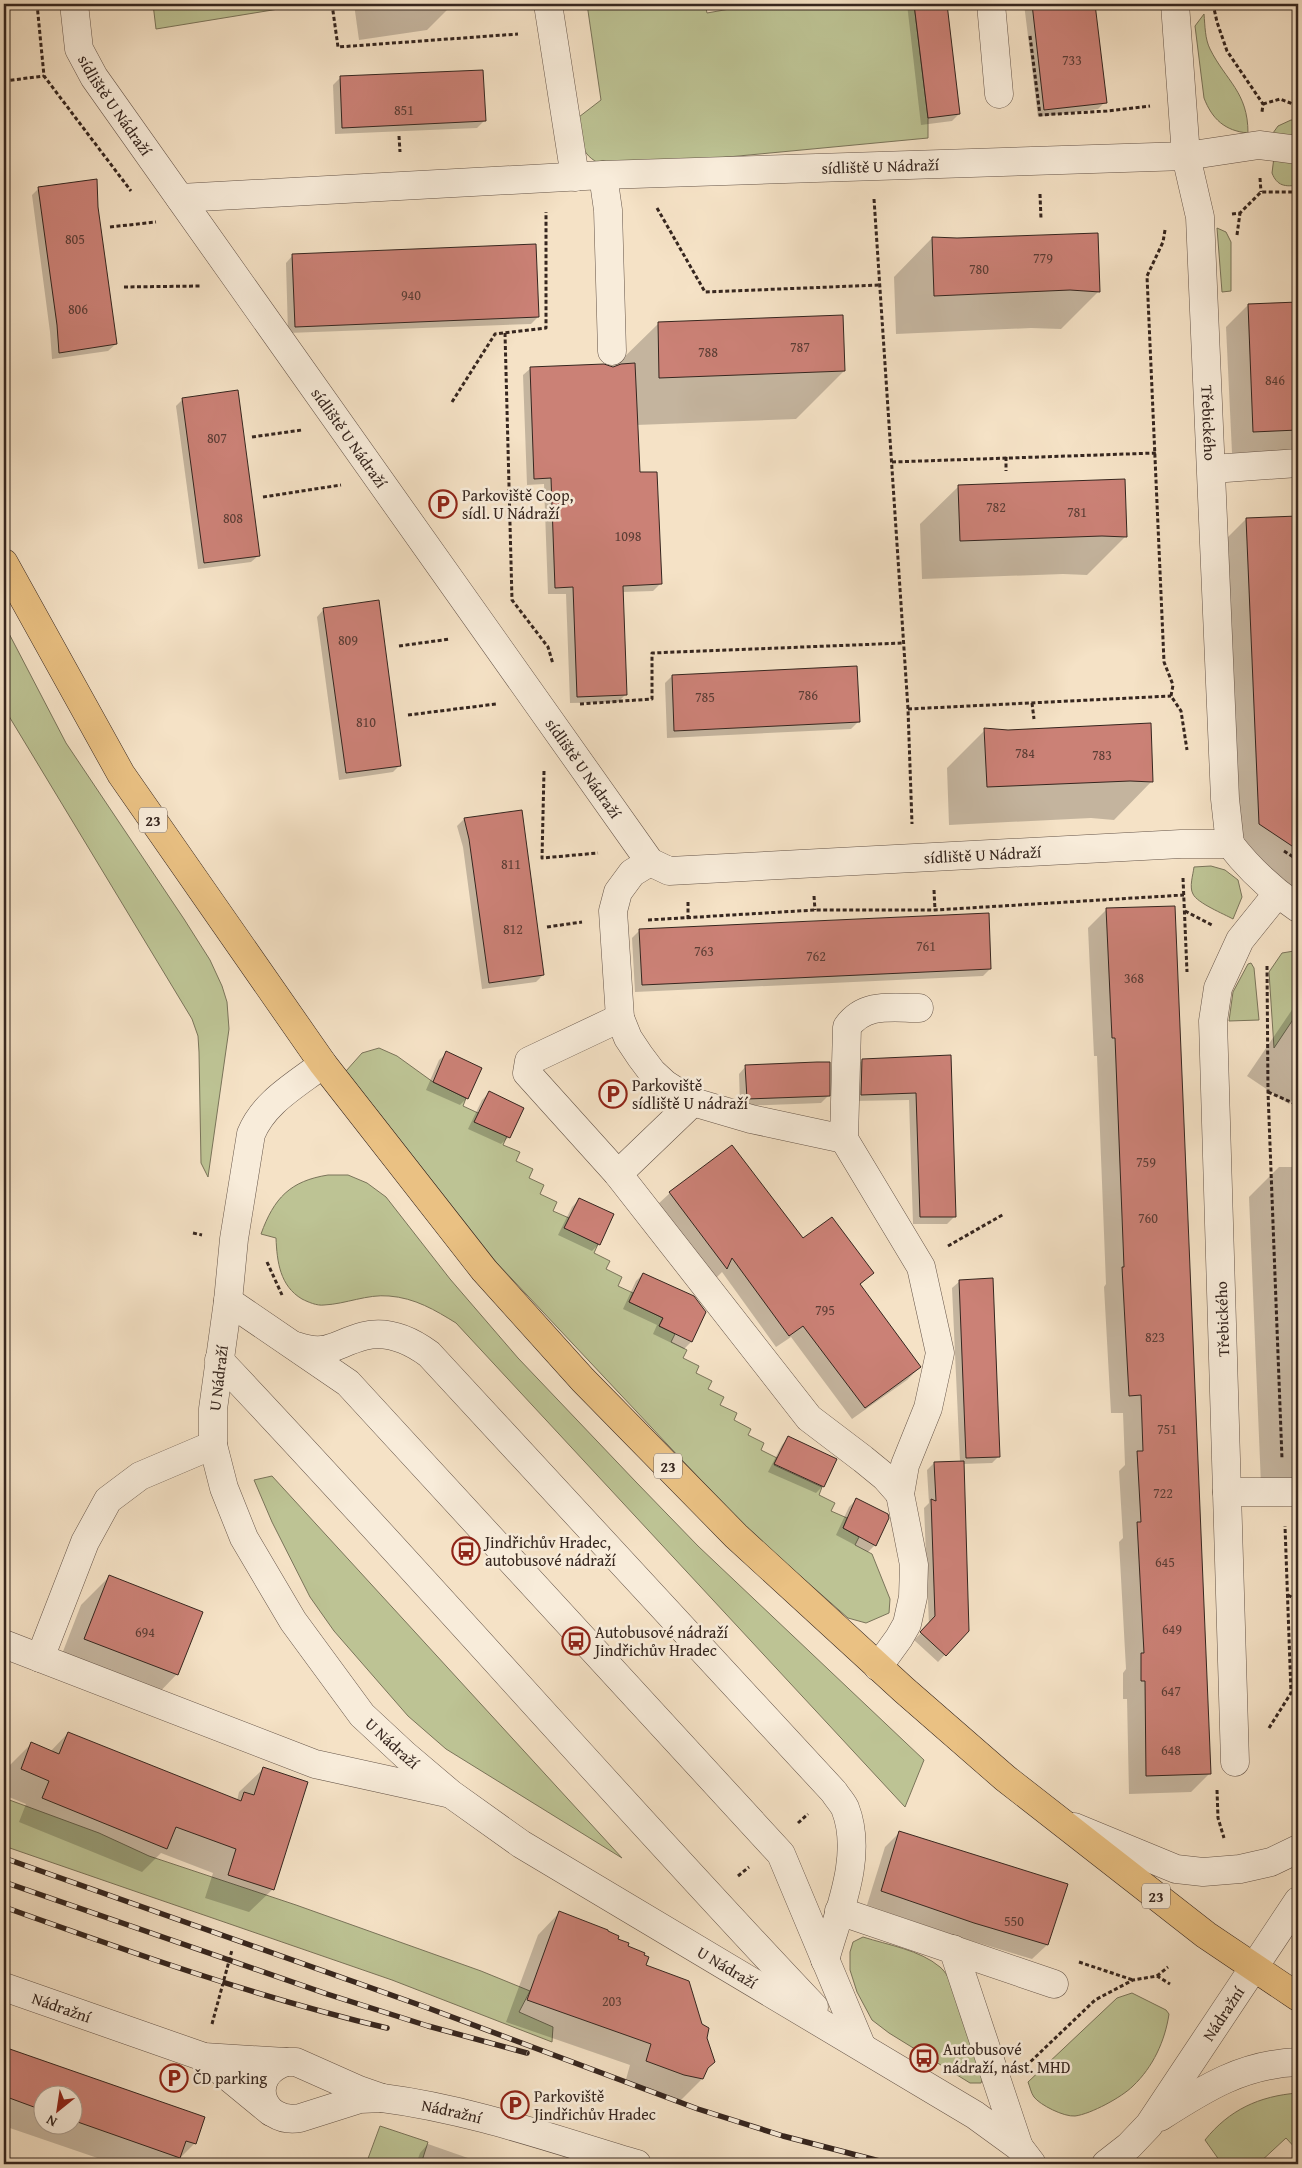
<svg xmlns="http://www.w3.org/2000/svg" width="1302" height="2168" font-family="'Gentium Book Plus',serif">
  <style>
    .green { fill: #bdc394; stroke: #7a745a }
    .shadow { fill: #0003; fill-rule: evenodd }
    .building { fill: #cb8176; stroke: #36261f }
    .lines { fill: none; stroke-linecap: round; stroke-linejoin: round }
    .minor-casing { stroke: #665549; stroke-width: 29 }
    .major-casing { stroke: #36261f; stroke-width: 29 }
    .path { stroke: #36261f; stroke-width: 3; stroke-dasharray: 4 2.5; stroke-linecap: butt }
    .minor { stroke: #f8ecda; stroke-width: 28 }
    .major { stroke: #eac183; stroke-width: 28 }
    .rail-casing { stroke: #36261f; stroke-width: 5.5 }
    .rail { stroke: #f8ecda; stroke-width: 4; stroke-dasharray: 11; stroke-linecap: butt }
    .labels { text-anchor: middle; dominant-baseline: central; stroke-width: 5; stroke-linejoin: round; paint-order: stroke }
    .number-label { font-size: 14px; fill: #5b3d35 }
    .shield { fill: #f8ecda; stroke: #706157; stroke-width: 1 }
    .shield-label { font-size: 15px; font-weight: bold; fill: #36261f }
    .street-label { font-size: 16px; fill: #36261f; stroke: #f8ecda }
    .poi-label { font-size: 16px; fill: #36261f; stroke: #f8ecda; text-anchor: start }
  </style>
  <rect width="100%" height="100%" fill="#f5e2c6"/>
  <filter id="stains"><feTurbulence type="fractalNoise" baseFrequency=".004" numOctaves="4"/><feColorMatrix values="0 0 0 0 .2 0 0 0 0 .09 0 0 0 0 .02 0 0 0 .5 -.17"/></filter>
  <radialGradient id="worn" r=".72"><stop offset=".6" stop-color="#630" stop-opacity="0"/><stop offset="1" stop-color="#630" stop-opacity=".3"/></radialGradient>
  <g class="green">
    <path d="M153 4H297V6L156 29Z"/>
    <path d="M587 4H705L707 13 758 4H914L928 118V138L612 168C583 160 581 147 575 120L601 100Z"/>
    <path d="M1204 14C1205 26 1205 39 1210 49 1226 81 1248 92 1248 133 1225 131 1212 119 1204 98L1195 26Z"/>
    <path d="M1291 120H1298V138L1273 133 1278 126Z"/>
    <path d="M1274 157 1298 162V185C1285 187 1277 186 1272 173Z"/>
    <path d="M1217 228 1226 232 1231 242V291L1222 292Z"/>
    <path d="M4 624 66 743 184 919 210 960 222 986 227 1002 229 1029 208 1177 201 1163 199 1052 198 1036 192 1019 4 708Z"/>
    <path d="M1211 866 1225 870 1238 880 1242 897 1233 919C1224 914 1197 903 1193 894 1189 887 1193 875 1194 867Z"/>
    <path d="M1294 951 1298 952V1012L1274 1048 1269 972 1282 953Z"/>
    <path d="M1251 963 1254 968 1259 1020 1229 1021 1233 992 1248 964Z"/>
    <path d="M379 1048 397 1056 433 1082 466 1098 463 1106 478 1113 507 1136 503 1145 520 1152 516 1161 533 1169 529 1178 544 1185 540 1194 557 1202 553 1211 569 1218 565 1228 598 1244 594 1253 610 1261 606 1269 622 1277 618 1286 633 1293 629 1302 663 1318 659 1326 675 1334 671 1342 687 1350 683 1358 699 1366 696 1373 712 1381 708 1389 724 1397 720 1405 737 1413 734 1420 751 1429 748 1435 764 1443 761 1450 777 1458 774 1465 822 1487 819 1495 835 1503 831 1511 847 1518 843 1528 859 1537 855 1545 872 1554 890 1599 889 1613 866 1623 848 1618 745 1527 496 1262 346 1071 362 1053Z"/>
    <path d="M328 1175H348L367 1183 386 1197 450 1279 518 1358 636 1482 698 1546 924 1760 905 1807 456 1323C435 1310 415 1298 389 1296 367 1294 346 1304 324 1305 317 1306 308 1302 302 1299 280 1286 277 1262 276 1238L261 1234C274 1198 290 1181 328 1175Z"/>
    <path d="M272 1476 622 1858 446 1749 408 1716 334 1631 310 1597 272 1522 254 1480Z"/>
    <path d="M1295 1559 1298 1562V1595L1295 1593Z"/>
    <path d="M4 1798 99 1833 149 1856 296 1905 481 1971 530 1991 519 2012 553 2027 552 2042 392 1980 4 1846Z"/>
    <path d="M863 1937C888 1945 920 1950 940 1967 946 1972 949 1979 952 1986L983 2078 981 2083H970L889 2033 872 2020 857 1992 850 1970V1952L853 1942Z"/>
    <path d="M1132 1993 1166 2010 1169 2014C1165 2041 1153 2067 1133 2086 1122 2097 1091 2114 1075 2116 1064 2117 1040 2105 1034 2097 1031 2093 1030 2087 1028 2082L1117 1998Z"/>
    <path d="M1298 2093V2151L1286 2138 1258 2164H1222L1205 2140C1229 2110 1259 2096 1298 2093Z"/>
    <path d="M380 2126 428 2142 421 2164H366Z"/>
  </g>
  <g class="shadow">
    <path d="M354 4H453L427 30 359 40Z"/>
    <path d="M907 4H946L959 114 952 121 921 125Z"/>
    <path d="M1024 4H1093L1105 102 1098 109 1038 117Z"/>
    <path d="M340 78 484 121 477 128 335 134 333 85Z"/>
    <path d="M39 188 97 207 116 344 108 351 52 359 50 332 32 195Z"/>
    <path d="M932 238 1099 291 1061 329 1031 328 896 334 894 277Z"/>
    <path d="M293 255 538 317 531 324 288 333 286 263Z"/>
    <path d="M1298 304V443L1290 451 1232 453 1226 327 1248 305Z"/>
    <path d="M658 324 844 371 796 419 636 425 638 473 660 584 653 591 622 592 625 695 618 702 570 703 566 594H548L544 484 527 485 523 375 531 368 614 367Z"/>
    <path d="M183 399 259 555 251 562 198 569 176 406Z"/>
    <path d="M959 486 1125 537 1087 575 1063 574 922 579 920 524Z"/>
    <path d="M1298 517V890L1235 848 1222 543 1246 519Z"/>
    <path d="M324 609 400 765 393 772 339 780 317 617Z"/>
    <path d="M672 676 859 721 851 729 667 738 665 683Z"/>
    <path d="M985 730 1152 781 1114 820 1091 818 949 825 947 768Z"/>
    <path d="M464 819 543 975 536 982 482 989 463 847 457 826Z"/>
    <path d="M1107 909 1210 1773 1191 1792 1129 1794 1127 1699H1123V1673L1126 1669 1119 1542 1123 1538 1119 1471 1125 1465 1123 1413H1111L1104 1287 1106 1284 1097 1056H1094L1088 928Z"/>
    <path d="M640 930 990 969 983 976 635 992 632 938Z"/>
    <path d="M1298 1001V1094L1289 1104 1247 1076Z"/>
    <path d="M447 1053 467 1098 460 1105 426 1090 439 1060Z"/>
    <path d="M949 1057 954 1217 947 1224H913L909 1100 854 1101 855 1068 862 1060Z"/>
    <path d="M746 1066 828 1096 821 1103 740 1106 739 1074Z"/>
    <path d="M489 1093 509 1137 501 1144 468 1129 482 1100Z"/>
    <path d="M732 1146 802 1240 872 1273 860 1285 919 1368 907 1380 852 1419 791 1337 776 1347 722 1272 714 1280 657 1205 670 1193Z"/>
    <path d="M1279 1167H1298V1484L1261 1485 1249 1197Z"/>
    <path d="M579 1200 599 1244 592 1251 558 1235 572 1207Z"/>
    <path d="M643 1274 705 1312 691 1342 684 1349 653 1334 657 1325 623 1309 636 1281Z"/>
    <path d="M960 1281 999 1456 992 1463 963 1464 968 1630 938 1662 914 1640 929 1625 924 1508 929 1503 927 1470 934 1463 960 1462 952 1288Z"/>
    <path d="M789 1437 823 1486 816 1493 768 1472 782 1445Z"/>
    <path d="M856 1500 875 1545 868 1552 836 1535 849 1507Z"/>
    <path d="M110 1576 177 1674 149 1703 57 1667 81 1605Z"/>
    <path d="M68 1733 237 1801 239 1792 263 1769 273 1889 249 1912 205 1898 213 1873 161 1853 142 1872 19 1822 26 1804 4 1795V1778L8 1767 31 1744 50 1752Z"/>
    <path d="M900 1832 1047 1945 1032 1959 959 1937 867 1905 885 1847Z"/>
    <path d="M559 1913 616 1939 643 1956 644 1966 706 2069 702 2079 680 2101 625 2083 630 2065 506 2022 538 1935Z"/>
    <path d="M4 2048 204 2118 195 2143 174 2164H115L4 2126ZM42 2096H72V2126H42Z"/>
    <path d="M428 2144 485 2164H416L420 2153Z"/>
  </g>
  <g class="building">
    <path d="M914 4H947L960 114 928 118Z"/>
    <path d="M1032 4H1095L1107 103 1044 110Z"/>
    <path d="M483 70 486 121 342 128 340 76Z"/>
    <path d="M97 179 98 207 117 344 59 353 57 325 38 187Z"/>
    <path d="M1098 233 1100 292 1070 290 934 296 932 237 957 238Z"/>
    <path d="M536 244 539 317 295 327 292 254Z"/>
    <path d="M1298 302V430L1253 432 1248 304Z"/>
    <path d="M843 315 845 371 659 378 658 322Z"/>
    <path d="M635 363 640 472H657L662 584 623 586 627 695 577 697 573 587 555 588 551 478 534 479 530 367 604 364 613 367 621 364Z"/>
    <path d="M238 390 260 556 204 563 182 398Z"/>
    <path d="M1125 479 1127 537 1102 536 960 541 958 485Z"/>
    <path d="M1298 516V850L1259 824 1246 518Z"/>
    <path d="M379 600 401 766 346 773 323 608Z"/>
    <path d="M857 666 860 722 674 731 672 675Z"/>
    <path d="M1151 723 1153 782 1130 781 987 787 984 728 1008 730Z"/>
    <path d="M522 810 544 975 489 983 469 839 464 818Z"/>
    <path d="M1175 906 1211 1774 1146 1776 1145 1681H1141V1653H1144L1137 1522H1141L1137 1451H1143L1141 1395 1129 1396 1122 1267H1124L1115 1038H1112L1106 908Z"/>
    <path d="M989 913 991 969 642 985 639 929Z"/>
    <path d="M446 1051 482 1068 468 1099 433 1082Z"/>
    <path d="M951 1055 956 1217H920L916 1093 861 1095 862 1059Z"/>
    <path d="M817 1062H830V1096L747 1099 745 1065Z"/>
    <path d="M489 1091 524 1108 510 1138 474 1122Z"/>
    <path d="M732 1145 803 1238 832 1217 874 1273 860 1284 921 1367 865 1408 803 1326 789 1336 732 1258 727 1269 669 1192Z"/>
    <path d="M579 1198 614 1214 600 1245 564 1228Z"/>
    <path d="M643 1273 694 1296 706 1312 692 1342 659 1326 663 1318 629 1302Z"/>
    <path d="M993 1278 1000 1457 966 1458 959 1280Z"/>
    <path d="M788 1436 837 1459 824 1487 774 1464Z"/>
    <path d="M964 1461 969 1631 946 1656 920 1632 935 1616 931 1499 936 1501 934 1462Z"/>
    <path d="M856 1498 888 1514 889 1518 876 1546 843 1528Z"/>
    <path d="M109 1575 203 1612 178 1675 84 1639Z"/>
    <path d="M68 1732 241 1801 244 1792 254 1795 263 1767 308 1782 274 1890 228 1875 236 1849 176 1827 167 1849 42 1798 49 1781 21 1769 31 1742 59 1754Z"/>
    <path d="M899 1831 1068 1884 1048 1945 974 1923 881 1891Z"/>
    <path d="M559 1911 608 1930V1931L619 1936 618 1939 629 1943 628 1946 645 1953 644 1955 649 1957 646 1965 689 1981 702 2024 709 2028 707 2038 715 2062 708 2068 703 2079 684 2075 646 2061 651 2044 527 2000Z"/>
    <path d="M4 2047 205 2117 196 2144 186 2141 180 2158 72 2120V2096H42V2110L4 2096Z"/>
  </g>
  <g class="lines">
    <g class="minor-casing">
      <g id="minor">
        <path id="s1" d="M74 4 79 49 94 77 650 862 669 871 1181 844H1230"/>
        <path d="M548 4 575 177"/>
        <path d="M991 4 999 94"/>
        <path id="s2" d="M1175 4 1186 156 1200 217 1225 799 1230 844"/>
        <path d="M603 175 608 210 612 351"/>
        <path id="s3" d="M180 198 603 175 1186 156 1259 145 1298 150"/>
        <path d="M1212 469 1298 463"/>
        <path d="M1230 844C1250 870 1272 890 1298 908"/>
        <path d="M650 862 632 873 618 892 613 911 620 1018 628 1038 640 1056 652 1072 665 1084 693 1102 751 1119 844 1139"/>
        <path d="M620 1018 529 1061 527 1073 618 1174 809 1418 863 1459 885 1477 900 1494"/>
        <path id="s4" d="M323 1064C296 1085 264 1102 251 1134L234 1239 228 1301 213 1409V1445L224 1488 244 1538 293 1621 362 1715 405 1755 451 1794 521 1844 975 2115 1019 2147 1032 2164"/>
        <path d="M618 1174 693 1102"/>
        <path d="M228 1301 348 1383 781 1854 861 2045"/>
        <path d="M296 1346C328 1357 334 1344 364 1336 388 1330 410 1340 429 1354L834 1792C837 1797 842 1802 845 1808 864 1856 838 1913 825 1960"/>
        <path d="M219 1360C421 1573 612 1794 814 2007"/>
        <path d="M1227 1492H1298"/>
        <path d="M4 1644 315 1764 447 1793"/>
        <path d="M40 1658 85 1542 108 1500 140 1476 213 1445"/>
        <path d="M878 1667 899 1638 907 1624 913 1597 914 1565 900 1494 905 1465 928 1408 940 1353 921 1267 844 1139 847 1027C865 1002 892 1008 919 1008"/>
        <path d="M1235 1762 1213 1021 1218 988 1240 940 1277 894"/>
        <path d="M1074 1827 1176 1869 1203 1872 1240 1869 1271 1862 1298 1849"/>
        <path d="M839 1911 1054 1984"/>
        <path d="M953 1949 1019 2147"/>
        <path id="s5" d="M4 1987 204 2057 286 2062"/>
        <path d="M204 2057 271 2112"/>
        <path d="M286 2062H296L359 2090 382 2098 360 2099 300 2118C259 2125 246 2074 286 2062Z"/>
        <path id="s6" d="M382 2098C469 2109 553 2139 637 2164"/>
        <path d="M1160 2117C1205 2088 1243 2064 1298 2062"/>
        <path id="s7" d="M1106 2164 1129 2146 1149 2125 1298 1901"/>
      </g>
    </g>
    <g class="major-casing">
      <path id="major" d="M4 563 121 774 323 1064 484 1270 583 1380 736 1536 904 1690 1005 1778 1206 1935 1298 1997"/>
    </g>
    <g class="path">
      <path d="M37 4 44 76 131 191"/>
      <path d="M332 4 338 47 518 34"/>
      <path d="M1213 4 1217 22 1227 51 1263 104 1262 112"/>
      <path d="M4 9 36 4"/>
      <path d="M1030 36 1040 115 1107 111 1150 106"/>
      <path d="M4 81 44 76"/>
      <path d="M1263 104 1280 99 1298 106"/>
      <path d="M399 136 400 152"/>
      <path d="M1260 178 1261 192"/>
      <path d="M1040 194 1041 219"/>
      <path d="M874 199 908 709 912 824"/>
      <path d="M657 208 705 292 880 285"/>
      <path d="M1232 214 1240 213 1261 192H1298"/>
      <path d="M110 227 156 222"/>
      <path d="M1165 230 1163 242 1147 276 1164 662 1173 685 1171 696 1181 711 1187 750"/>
      <path d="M1237 235 1240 213"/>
      <path d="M124 287 200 286"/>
      <path d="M505 333 512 600 548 647 553 664"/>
      <path d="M452 402 495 334 546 328V212"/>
      <path d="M252 437 302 430"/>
      <path d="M1006 457V471"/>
      <path d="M892 462 1156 453"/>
      <path d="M263 497 341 485"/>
      <path d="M399 646 450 639"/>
      <path d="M1032 703 1034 719"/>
      <path d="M580 704 652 699V653L904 643"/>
      <path d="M908 709 1171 696"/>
      <path d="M408 715 496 704"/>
      <path d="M544 771 542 858 598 853"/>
      <path d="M1284 851 1298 860"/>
      <path d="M1183 878 1187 972"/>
      <path d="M934 890 935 910"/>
      <path d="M814 896 815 910"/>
      <path d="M688 902V919"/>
      <path d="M1185 911 1212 925"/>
      <path d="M648 920 815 910H935L1184 895"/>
      <path d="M547 927 582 922"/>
      <path d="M1267 966 1268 1092 1282 1459"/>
      <path d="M1268 1092 1298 1105"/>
      <path d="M193 1233 202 1235"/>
      <path d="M948 1246 1004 1214"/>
      <path d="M267 1262 282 1295"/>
      <path d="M1288 1595 1298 1601"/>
      <path d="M1269 1728 1291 1693 1285 1526"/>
      <path d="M1217 1790 1218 1818 1224 1838"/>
      <path d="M798 1823 808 1814"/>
      <path d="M738 1876 749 1867"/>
      <path d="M1079 1962 1133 1980"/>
      <path d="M1157 1976 1168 1967"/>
      <path d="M212 2024 232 1950"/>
      <path d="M1026 2066 1095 2000 1133 1980 1157 1976 1170 1984"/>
    </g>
    <use href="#minor" class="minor"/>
    <use href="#major" class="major"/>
    <g class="rail-casing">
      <g id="rail">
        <path d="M4 1858 428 2008 698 2109 783 2136 891 2164"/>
        <path d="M4 1882 327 1994 428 2026 527 2053"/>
        <path d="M4 1907C130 1952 256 1997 387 2028"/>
      </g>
    </g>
    <use href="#rail" class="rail"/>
  </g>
  <defs>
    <g id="parking-ring" transform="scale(1.4375)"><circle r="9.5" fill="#f8ecda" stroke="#8f2418" stroke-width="1.5"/><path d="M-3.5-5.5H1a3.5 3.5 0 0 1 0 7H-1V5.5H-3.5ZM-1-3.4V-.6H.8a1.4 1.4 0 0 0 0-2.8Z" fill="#8f2418"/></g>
    <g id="bus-ring" transform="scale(1.4375)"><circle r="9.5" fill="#f8ecda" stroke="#8f2418" stroke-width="1.5"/><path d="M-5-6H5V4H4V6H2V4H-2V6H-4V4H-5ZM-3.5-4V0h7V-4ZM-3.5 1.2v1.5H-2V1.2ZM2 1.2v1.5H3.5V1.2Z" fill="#8f2418"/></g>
  </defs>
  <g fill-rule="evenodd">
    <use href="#parking-ring" x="443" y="504"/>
    <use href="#parking-ring" x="613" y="1094"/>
    <use href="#bus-ring" x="466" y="1551"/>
    <use href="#bus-ring" x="576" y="1641"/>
    <use href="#bus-ring" x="924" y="2058"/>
    <use href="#parking-ring" x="174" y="2078"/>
    <use href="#parking-ring" x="515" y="2105"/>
  </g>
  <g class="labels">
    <g class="number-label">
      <text x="1072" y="60">733</text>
      <text x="404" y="110">851</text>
      <text x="75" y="239">805</text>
      <text x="1043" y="258">779</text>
      <text x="979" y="269">780</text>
      <text x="411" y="295">940</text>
      <text x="78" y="309">806</text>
      <text x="800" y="347">787</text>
      <text x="708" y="352">788</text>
      <text x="1275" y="380">846</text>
      <text x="217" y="438">807</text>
      <text x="996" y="507">782</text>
      <text x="1077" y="512">781</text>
      <text x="233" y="518">808</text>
      <text x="628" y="536">1098</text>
      <text x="348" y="640">809</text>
      <text x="808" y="695">786</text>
      <text x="705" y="697">785</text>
      <text x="366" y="722">810</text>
      <text x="1025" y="753">784</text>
      <text x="1102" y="755">783</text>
      <text x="511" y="864">811</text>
      <text x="513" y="929">812</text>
      <text x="926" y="946">761</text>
      <text x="704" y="951">763</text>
      <text x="816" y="956">762</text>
      <text x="1134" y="978">368</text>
      <text x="1146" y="1162">759</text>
      <text x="1148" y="1218">760</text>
      <text x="825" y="1310">795</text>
      <text x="1155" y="1337">823</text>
      <text x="1167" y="1429">751</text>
      <text x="1163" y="1493">722</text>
      <text x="1165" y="1562">645</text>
      <text x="1172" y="1629">649</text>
      <text x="145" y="1632">694</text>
      <text x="1171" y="1691">647</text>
      <text x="1171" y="1750">648</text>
      <text x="1014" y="1921">550</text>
      <text x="612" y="2001">203</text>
    </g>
    <g class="shield">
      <rect x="139" y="807.5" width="28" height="25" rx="4"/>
      <rect x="654" y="1453.5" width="28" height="25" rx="4"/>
      <rect x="1142" y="1883.5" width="28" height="25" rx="4"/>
    </g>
    <g class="shield-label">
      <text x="153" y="820">23</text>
      <text x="668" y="1466">23</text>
      <text x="1156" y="1896">23</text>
    </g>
    <g class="street-label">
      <text stroke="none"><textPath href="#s1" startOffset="112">sídliště U Nádraží</textPath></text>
      <text stroke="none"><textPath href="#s3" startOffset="701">sídliště U Nádraží</textPath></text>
      <text stroke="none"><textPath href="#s2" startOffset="421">Třebického</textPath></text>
      <text stroke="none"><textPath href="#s1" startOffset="519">sídliště U Nádraží</textPath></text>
      <text stroke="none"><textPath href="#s1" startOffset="924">sídliště U Nádraží</textPath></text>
      <text stroke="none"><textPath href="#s1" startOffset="1374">sídliště U Nádraží</textPath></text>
      <text transform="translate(1222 1319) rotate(-92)">Třebického</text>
      <text transform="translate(218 1378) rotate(-83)">U Nádraží</text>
      <text stroke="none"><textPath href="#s4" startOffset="768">U Nádraží</textPath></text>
      <text stroke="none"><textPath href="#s4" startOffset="1172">U Nádraží</textPath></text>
      <text stroke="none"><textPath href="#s5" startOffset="61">Nádražní</textPath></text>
      <text stroke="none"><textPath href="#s7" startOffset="192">Nádražní</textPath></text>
      <text stroke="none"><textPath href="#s6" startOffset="71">Nádražní</textPath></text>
    </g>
    <g class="poi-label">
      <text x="462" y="495">Parkoviště Coop,<tspan x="462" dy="18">sídl. U Nádraží</tspan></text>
      <text x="632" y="1085">Parkoviště<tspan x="632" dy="18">sídliště U nádraží</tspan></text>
      <text x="485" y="1542">Jindřichův Hradec,<tspan x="485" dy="18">autobusové nádraží</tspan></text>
      <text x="595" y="1632">Autobusové nádraží<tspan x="595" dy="18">Jindřichův Hradec</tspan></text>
      <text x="943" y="2049">Autobusové<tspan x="943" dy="18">nádraží, nást. MHD</tspan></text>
      <text x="193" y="2078">ČD parking</text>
      <text x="534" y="2096">Parkoviště<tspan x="534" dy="18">Jindřichův Hradec</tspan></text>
    </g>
  </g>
  <rect width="1302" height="2168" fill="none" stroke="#f5e2c6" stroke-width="20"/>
  <rect x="5" y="5" width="1292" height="2158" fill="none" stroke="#36261f" stroke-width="2.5"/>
  <rect x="10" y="10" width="1282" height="2148" fill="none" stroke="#36261f"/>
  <g transform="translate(58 2110) rotate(210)"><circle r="24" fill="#f8ecda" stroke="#aa9d8f"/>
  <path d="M0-4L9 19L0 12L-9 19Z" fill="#8f2418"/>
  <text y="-8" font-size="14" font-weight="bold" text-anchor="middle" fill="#36261f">N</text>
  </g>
  <rect width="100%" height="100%" filter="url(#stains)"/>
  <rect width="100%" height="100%" fill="url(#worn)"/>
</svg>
